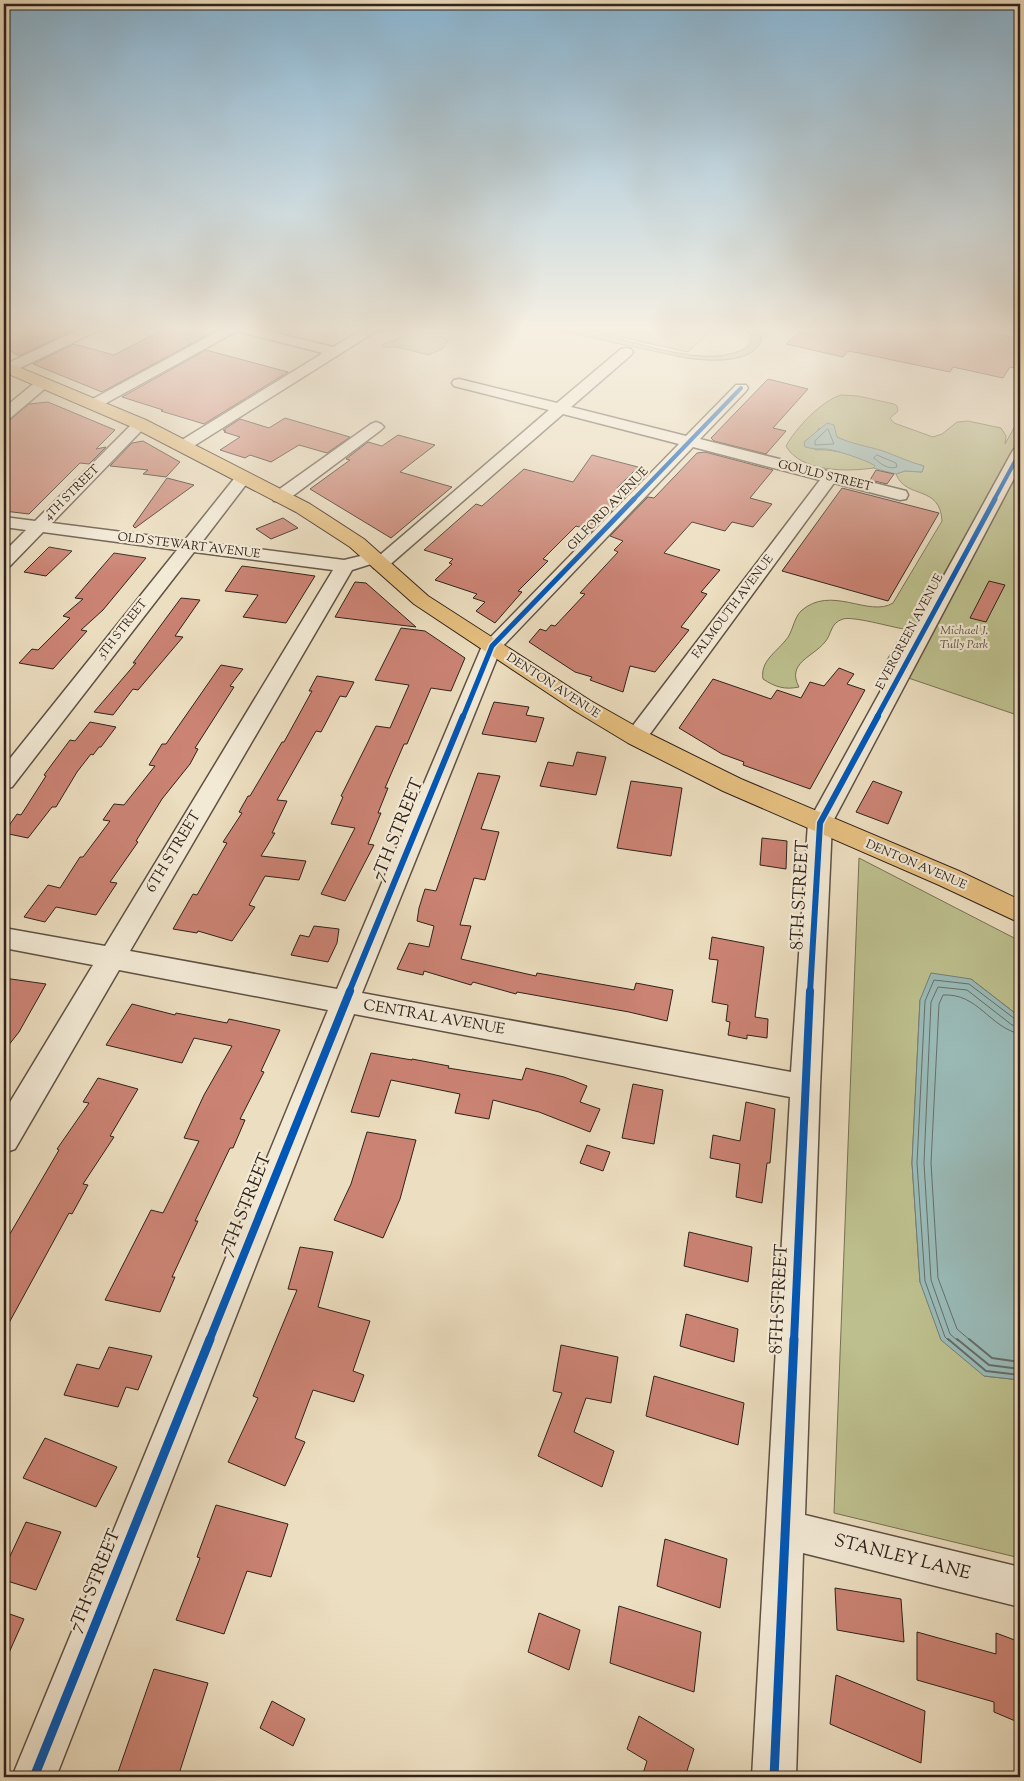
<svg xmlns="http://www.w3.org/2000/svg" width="1024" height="1781" font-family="'Sorts Mill Goudy',serif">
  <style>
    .green { fill: #bdc08e; stroke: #767154 }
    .water { fill: #9abbb8; stroke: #707e79 }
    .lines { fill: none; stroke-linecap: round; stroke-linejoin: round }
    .shore-far1 { stroke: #656e6a; stroke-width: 1 }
    .shore { stroke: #656e6a; stroke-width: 2 }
    .building { fill: #cb8374; stroke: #30221b }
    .minor-casing { stroke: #5f5144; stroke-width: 3 }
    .major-casing { stroke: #30221b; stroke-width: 2 }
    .minor { fill: #f3ead6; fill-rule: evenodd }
    .major { fill: #e6bf80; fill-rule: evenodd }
    .cycleway-far4-casing { stroke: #f3ead6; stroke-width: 5.5 }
    .cycleway-far3-casing { stroke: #f3ead6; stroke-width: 8 }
    .cycleway-far2-casing { stroke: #f3ead6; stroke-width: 9 }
    .cycleway-far1-casing { stroke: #f3ead6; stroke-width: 11 }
    .cycleway-casing { stroke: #f3ead6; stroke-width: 12 }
    .cycleway-far4 { stroke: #0057b8; stroke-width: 4 }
    .cycleway-far3 { stroke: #0057b8; stroke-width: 5 }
    .cycleway-far2 { stroke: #0057b8; stroke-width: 6 }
    .cycleway-far1 { stroke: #0057b8; stroke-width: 8 }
    .cycleway { stroke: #0057b8; stroke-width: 9 }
    .labels { text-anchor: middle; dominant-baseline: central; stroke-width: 4.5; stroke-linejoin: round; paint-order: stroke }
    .far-street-label { font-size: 12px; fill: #30221b; stroke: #f3ead6 }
    .far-park-label { font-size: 12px; font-style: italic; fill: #5a513e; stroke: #f3ead6 }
    .street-label { font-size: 15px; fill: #30221b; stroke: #f3ead6 }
    .near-street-label { font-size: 18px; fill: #30221b; stroke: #f3ead6 }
  </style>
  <rect width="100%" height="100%" fill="#ecdec0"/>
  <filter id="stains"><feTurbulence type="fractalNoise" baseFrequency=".004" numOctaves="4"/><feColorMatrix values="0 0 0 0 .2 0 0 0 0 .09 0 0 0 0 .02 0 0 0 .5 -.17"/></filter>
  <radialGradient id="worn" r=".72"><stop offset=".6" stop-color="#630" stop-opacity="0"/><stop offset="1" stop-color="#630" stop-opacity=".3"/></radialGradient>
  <g class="green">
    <path d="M546 328C553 328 561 327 569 328 617 333 698 371 742 350 746 348 752 344 751 339 751 334 746 330 742 328 753 328 759 327 762 339 754 365 707 361 686 358Z"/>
    <path d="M581 328H715L688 352Z"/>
    <path d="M413 329 435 332 448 341 442 349 429 355 397 347H383V344L393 341Z"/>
    <path d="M841 395 858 396 894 404 897 406 898 411 890 418 894 423 933 437 942 434 957 422 968 421 1001 428 1006 436 1005 444 1020 417V716L882 669 904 629C891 627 853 616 843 619 830 623 832 634 825 642 813 657 786 663 799 687 785 690 775 687 763 679 760 662 775 653 785 641 793 633 793 619 801 611 831 584 869 618 893 603L942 521C940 484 906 500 896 474L905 471 922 472 924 466 908 462 884 452 851 444 819 428 815 434 804 442 816 450C830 448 865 457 876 466L873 468C848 472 800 472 786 446 796 428 821 401 841 395Z"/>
    <path d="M859 858 1020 941V1017L971 979 920 1000 912 1163 920 1282 984 1376 1020 1380V1558L834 1513Z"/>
  </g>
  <g class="water">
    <path d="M827 423 834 425 837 437C852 444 867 446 883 451 897 456 909 462 924 466L922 472 905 471 896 474 873 468 875 466C869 461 834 449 825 449 818 449 813 449 805 447L804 442Z"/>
    <path d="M931 973 971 979 1020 1017V1380L984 1376 941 1340 920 1282 912 1163 920 1000Z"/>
  </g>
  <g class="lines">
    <g class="shore-far1">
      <path d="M828 429 834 444 815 445V441Z"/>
      <path d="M877 455 896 463 897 467C888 470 881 464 874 458Z"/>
      <path d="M949 1341 945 1337 925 1281 917 1163 925 1001 934 980 969 984 1015 1019 1020 1020"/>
      <path d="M958 1341 950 1334 931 1280 924 1163 931 1002 938 987 967 990 1012 1025 1020 1026"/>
      <path d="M971 1341 957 1329 938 1278 931 1163 939 1004 943 995C978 993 989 1027 1020 1034"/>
    </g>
    <g class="shore">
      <path d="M948 1339 986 1371 1020 1375"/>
      <path d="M957 1339 989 1365 1020 1369"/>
      <path d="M969 1339 992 1358 1020 1362"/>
    </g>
  </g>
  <g class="building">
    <path d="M4 328H78L19 356 4 347Z"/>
    <path d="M166 328H220L102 392 33 364 74 344 114 355Z"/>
    <path d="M810 328H979L977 331 1020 339V369L1010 367 1003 378 953 367 950 372 859 353 848 351 843 357 786 344 799 332 805 333Z"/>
    <path d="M206 350 288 372 204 424 161 411 163 410 122 397Z"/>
    <path d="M768 379 808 389 773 428 786 431 766 454 714 441 711 438Z"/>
    <path d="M48 402 115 430 96 449 106 447 89 464 80 463 29 514 4 511V422L10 420 29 404Z"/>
    <path d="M285 418 350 437 327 453 299 445 271 462 250 455 245 458 220 450 240 437 224 432 226 431 223 430 240 419 269 428Z"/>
    <path d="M398 435 435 445 400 472 452 487 391 538 310 489 350 460 346 459 368 442 382 446Z"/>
    <path d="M143 441 180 462 166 477 143 474 148 470 110 466 132 443Z"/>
    <path d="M705 452 773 470 750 498 772 504 753 527 732 522 725 531 692 522 664 553 720 570 701 592 707 594 681 627 689 630 655 672 630 666 623 692 590 680 592 677 575 672 529 642 540 629 546 631 551 625 555 626 585 594 580 593 618 552 614 550 623 541 610 536 648 497 654 498 697 453Z"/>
    <path d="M592 455 638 467 617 488 630 492 592 531 576 526 543 559 548 561 518 591 522 592 495 623 476 611 485 602 473 598 477 594 435 580 452 564 449 563 453 559 424 550 476 504 482 506 524 469 573 482Z"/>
    <path d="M876 470 894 474 887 484 870 480Z"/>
    <path d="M167 478 194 485 135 528 133 526Z"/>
    <path d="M842 488 939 513 888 601 782 571Z"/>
    <path d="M283 518 298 528 271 539 256 529Z"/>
    <path d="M49 547 72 551 46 576 24 572Z"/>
    <path d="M114 553 146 558 103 610 81 630 87 631 53 669 19 663 32 649 38 650 70 618 63 616 83 599 75 598Z"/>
    <path d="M242 566 280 571 315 576 286 623 243 617 258 595 225 591Z"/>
    <path d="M989 581 1005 585 986 622 970 618Z"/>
    <path d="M355 582 366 583 416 627 335 617Z"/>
    <path d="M181 598 200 600 175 636 183 637 138 690 133 689 113 715 94 712 136 663H133Z"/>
    <path d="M401 628 425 631 465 658 451 691 431 688 407 744H404L385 788H388L378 813H381L368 844 374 845 345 901 321 894 355 828 331 824 343 797 341 796 376 726 390 728 409 685 375 680Z"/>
    <path d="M221 665 243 669 230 686 234 687 195 748 198 749 190 764 162 799 136 841 138 842 110 882 117 883 96 915 56 907 45 922 24 917 48 885 60 888 80 857H83L110 821 103 820 114 804 124 805 155 766 149 765 162 744H166Z"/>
    <path d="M839 668 854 674 847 684 865 690 810 789 743 765 744 762 722 754 679 728 713 679 771 699 777 690 801 698 810 682 824 686Z"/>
    <path d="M317 676 354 682 346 697 340 696 321 732 316 731 277 800 287 801 272 833H275L261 856 306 861 299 880 265 876 249 905 255 907 232 941 198 931 197 933 173 929 193 894 197 895 227 843 223 842 242 813 239 812 248 796H250L282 742H284L312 691H309Z"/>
    <path d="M494 702 529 707 526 715 544 718 536 742 482 734Z"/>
    <path d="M90 722 116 727 101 747H99L93 755 91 754 77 772 56 807H52L28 838 4 833 17 814 21 815 46 776 44 775 70 740 75 741Z"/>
    <path d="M577 752 606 757 596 795 540 786 548 762 573 766Z"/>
    <path d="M478 773 500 776 481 829 499 832 485 880 474 878 460 925 471 926 461 959 536 976 537 973 634 990 636 983 673 990 667 1021 629 1012 517 992 516 994 473 982 471 985 424 971 423 975 397 969 409 943 429 947 434 926 417 921 419 908 425 889 436 891Z"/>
    <path d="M631 781 682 788 671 856 617 848Z"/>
    <path d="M873 781 902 792 888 824 856 812Z"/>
    <path d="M762 838 787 841 786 869 760 865Z"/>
    <path d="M314 926 339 929 337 943 328 962 291 955 300 935 309 937Z"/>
    <path d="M712 937 764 947 755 1017 768 1019 767 1038 747 1035V1039L728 1035 730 1022 726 1021 728 1005 712 1002 718 960 709 959Z"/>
    <path d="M4 978 46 984 19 1032 4 1051Z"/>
    <path d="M132 1004 175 1015 176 1013 227 1023 229 1019 280 1030 261 1071 264 1072 240 1119 245 1120 233 1148H230L195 1221H198L172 1277H175L160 1312 105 1300 151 1210 163 1213 199 1141 184 1138 204 1095 232 1046 194 1038 182 1063 106 1045Z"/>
    <path d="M371 1053 412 1060V1059L449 1066 448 1068 522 1080 526 1068 564 1077 587 1086 580 1102 600 1109 590 1132 539 1112 493 1100 489 1119 455 1113 460 1094 391 1080 379 1117 351 1112Z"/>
    <path d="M98 1078 138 1089 110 1136 114 1137 83 1184 88 1185 72 1214 69 1213 4 1332V1244L59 1150 57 1149 89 1103 83 1102Z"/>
    <path d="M633 1084 663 1090 654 1144 622 1138Z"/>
    <path d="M746 1102 775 1109 770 1163H767L762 1203 736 1197 740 1164 710 1158 713 1135 740 1141Z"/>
    <path d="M367 1132 416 1140 400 1199 383 1238 334 1220 351 1184Z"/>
    <path d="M587 1145 610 1152 603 1171 580 1163Z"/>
    <path d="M689 1232 752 1247 748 1282 684 1266Z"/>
    <path d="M300 1247 333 1252 318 1307 370 1321 353 1371 364 1375 354 1402 313 1390 295 1438 305 1442 285 1486 228 1462 258 1398 253 1396 297 1290 288 1289Z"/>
    <path d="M686 1314 738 1329 734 1362 680 1346Z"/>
    <path d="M561 1345 618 1357 611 1403 586 1398 574 1432 614 1451 602 1487 538 1456 562 1393 553 1391Z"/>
    <path d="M109 1347 152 1356 138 1390 126 1387 118 1407 64 1395 77 1364 99 1369Z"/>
    <path d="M654 1376 744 1403 738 1445 646 1416Z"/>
    <path d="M45 1438 117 1467 96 1507 23 1478Z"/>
    <path d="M216 1505 288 1524 271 1577 247 1571 224 1634 176 1620 200 1558 197 1557Z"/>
    <path d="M26 1522 61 1532 36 1590 4 1580V1569Z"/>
    <path d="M665 1539 727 1559 720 1608 657 1586Z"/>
    <path d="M835 1588 901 1599 904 1642 837 1630Z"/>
    <path d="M619 1606 701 1632 694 1692 610 1663Z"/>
    <path d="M4 1612 24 1619 4 1664Z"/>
    <path d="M539 1613 580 1630 569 1670 528 1652Z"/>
    <path d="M917 1632 996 1654V1633L1020 1642V1723L994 1712V1702L917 1680Z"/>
    <path d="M154 1669 208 1683 178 1777H126L117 1775Z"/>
    <path d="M836 1675 925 1711 921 1763 830 1724Z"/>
    <path d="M272 1701 305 1719 293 1746 260 1728Z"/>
    <path d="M639 1716 694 1749 685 1777H642L647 1761 627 1749Z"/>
  </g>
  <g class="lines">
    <g class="minor-casing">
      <g id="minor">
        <path d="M82 328H99L97 331 14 371H4V365Z"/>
        <path d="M224 328H254L333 347 365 328H381L189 449H177L175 446 177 443 323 353 237 331 99 407H89L87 404 89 401Z"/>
        <path d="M626 348 631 349 633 352 631 355 571 407 686 436 736 385H746L748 388 746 391 700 439 906 491 908 495 906 499 900 500 834 483 644 742 636 744 628 742 625 737 628 732 820 480 693 447 501 648 362 993 791 1072 808 823 1012 452 1014 449 1020 447V467L832 823 820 1087 805 1515 1020 1567V1607L803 1553 796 1777H752L790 1097 354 1014 56 1777H12L328 1010 119 970 15 1149 4 1153V1112L93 965 4 948V928L105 946 333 570 194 552 12 787 4 789V766L177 550 43 532 10 566 4 567V552L26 530 4 527V517L35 521 135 421H145L148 424 145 427 52 523 185 540 237 475H249L251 478 202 542 344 560 373 553 380 555 549 410 454 386 452 383 454 380 459 379 557 403 621 349ZM563 414 679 444 482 646 337 989 130 951 352 570 371 564 374 568 380 569 386 568Z"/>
        <path d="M43 379 48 380 50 383 48 386 9 419 4 420V408L38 380Z"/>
        <path d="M376 422 381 424 384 427 381 430 286 501H274L272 497 274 493 371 424Z"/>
      </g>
    </g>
    <g class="major-casing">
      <path id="major" d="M4 361 146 420 310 504 364 539 428 596 591 701 644 731 741 779 959 871 1020 900V923L939 885 723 791 628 743 575 711 414 604 350 547 296 512 134 428 4 372Z"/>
    </g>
    <use href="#minor" class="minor"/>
    <use href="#major" class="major"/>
    <g class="cycleway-far4-casing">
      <g id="cycleway-far4">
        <path d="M633 500 741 388"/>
        <path d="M994 500 1020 452"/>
      </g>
    </g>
    <g class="cycleway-far3-casing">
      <g id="cycleway-far3">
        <path d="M463 717 492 646 634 499"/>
        <path d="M877 717 995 499"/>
      </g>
    </g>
    <g class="cycleway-far2-casing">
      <g id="cycleway-far2">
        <path d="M349 992 463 716"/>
        <path d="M810 992 820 823 878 716"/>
      </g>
    </g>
    <g class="cycleway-far1-casing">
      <g id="cycleway-far1">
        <path d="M209 1341 350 991"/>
        <path d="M794 1341 810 991"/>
      </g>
    </g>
    <g class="cycleway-casing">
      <g id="cycleway">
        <path d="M34 1777 210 1339"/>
        <path d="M774 1777 794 1339"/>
      </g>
    </g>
    <use href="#cycleway-far4" class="cycleway-far4"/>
    <use href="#cycleway-far3" class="cycleway-far3"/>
    <use href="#cycleway-far2" class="cycleway-far2"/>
    <use href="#cycleway-far1" class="cycleway-far1"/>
    <use href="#cycleway" class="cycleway"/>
  </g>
  <linearGradient id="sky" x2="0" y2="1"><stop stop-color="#89b7d5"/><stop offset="0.57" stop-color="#f6f0e3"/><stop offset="1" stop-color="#f6f0e3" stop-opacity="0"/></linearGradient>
  <rect width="1024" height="577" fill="url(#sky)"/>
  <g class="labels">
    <g class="far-street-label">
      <text transform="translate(825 476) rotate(14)">GOULD STREET</text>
      <text transform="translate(72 493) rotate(-45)">4TH STREET</text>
      <text transform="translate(608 509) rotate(-46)">GILFORD AVENUE</text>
      <text transform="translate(189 546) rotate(7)">OLD STEWART AVENUE</text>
      <text transform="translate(733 607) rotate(-53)">FALMOUTH AVENUE</text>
      <text transform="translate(123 629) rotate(-52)">5TH STREET</text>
      <text transform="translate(910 632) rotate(-62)">EVERGREEN AVENUE</text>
      <text transform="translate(553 686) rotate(33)">DENTON AVENUE</text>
      <text transform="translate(916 865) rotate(23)">DENTON AVENUE</text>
    </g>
    <g class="far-park-label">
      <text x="964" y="631">Michael J.<tspan x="964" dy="14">Tully Park</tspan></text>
    </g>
    <g class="street-label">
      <text transform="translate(174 852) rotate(-59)">6TH STREET</text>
      <text transform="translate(434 1018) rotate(10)">CENTRAL AVENUE</text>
    </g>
    <g class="near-street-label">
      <text transform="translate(399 830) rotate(-68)">7TH STREET</text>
      <text transform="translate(801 895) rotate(-87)">8TH STREET</text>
      <text transform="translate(247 1205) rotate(-68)">7TH STREET</text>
      <text transform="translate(780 1299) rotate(-87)">8TH STREET</text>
      <text transform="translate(902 1558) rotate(14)">STANLEY LANE</text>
      <text transform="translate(96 1581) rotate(-68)">7TH STREET</text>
    </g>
  </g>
  <rect width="1024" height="1781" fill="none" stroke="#ecdec0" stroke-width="20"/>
  <rect x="5" y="5" width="1014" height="1771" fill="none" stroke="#30221b" stroke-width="2.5"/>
  <rect x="10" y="10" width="1004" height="1761" fill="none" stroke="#30221b"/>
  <rect width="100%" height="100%" filter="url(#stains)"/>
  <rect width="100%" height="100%" fill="url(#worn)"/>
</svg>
